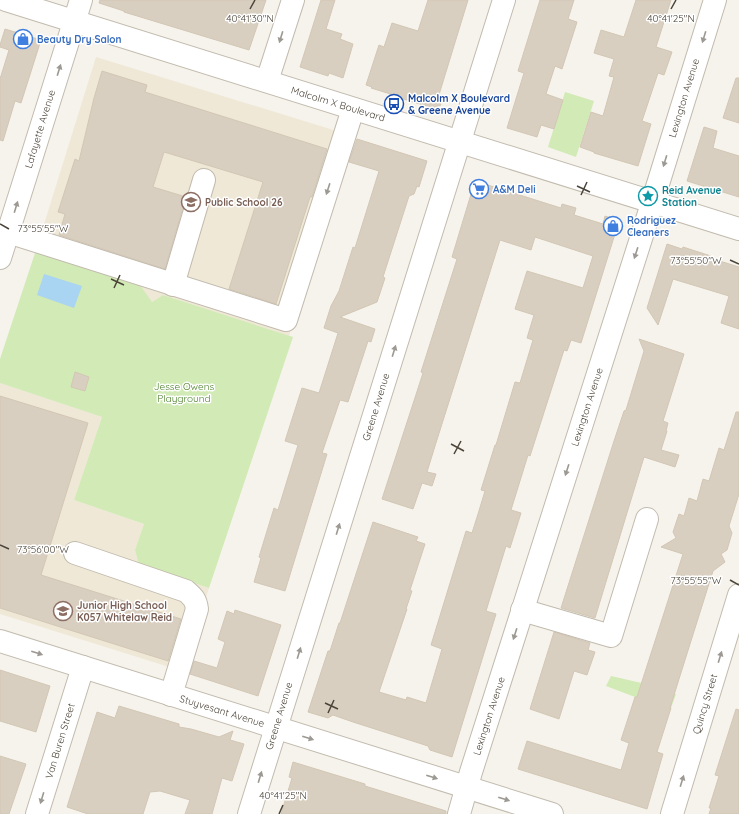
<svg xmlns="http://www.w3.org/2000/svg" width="739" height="814" font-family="Quicksand,sans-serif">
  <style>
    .education { fill: #efe8d6 }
    .green { fill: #d2eab5 }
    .water { fill: #a9d4f2 }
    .building { fill: #d8cfc1; stroke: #d3c7b4 }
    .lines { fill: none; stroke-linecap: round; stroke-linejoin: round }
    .minor-casing { stroke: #c2bbae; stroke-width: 24 }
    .minor { stroke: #fff; stroke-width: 22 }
    .oneway { fill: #9c9892 }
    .ticks { fill: none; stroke: #4b4439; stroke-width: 1.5 }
    .labels { text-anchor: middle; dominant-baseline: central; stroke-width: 3; stroke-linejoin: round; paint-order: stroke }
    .shop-label { font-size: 10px; font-weight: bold; fill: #366cbe; stroke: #fff; text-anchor: start }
    .transit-label { font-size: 10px; font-weight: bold; fill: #164399; stroke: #fff; text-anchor: start }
    .street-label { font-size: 10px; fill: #4b4439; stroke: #fff }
    .culture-label { font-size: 10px; font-weight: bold; fill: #0d838f; stroke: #fff; text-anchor: start }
    .education-label { font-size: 10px; font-weight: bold; fill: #785e54; stroke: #fff; text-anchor: start }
    .park-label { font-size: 10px; fill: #4a7f2a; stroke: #fff }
    .ticks-label { font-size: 10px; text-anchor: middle; fill: #4b4439; stroke: #fff; stroke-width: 3; stroke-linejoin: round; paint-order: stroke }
  </style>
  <rect width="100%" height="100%" fill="#f6f3ec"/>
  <g class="education">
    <path d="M96 57 353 136 289 336 163 295 152 302 36 250Z"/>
    <path d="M0 383 102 417 74 500 144 524 135 550 139 565 209 588 182 671 0 614Z"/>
  </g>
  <g class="green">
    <path d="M565 92 594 101 576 157 548 147Z"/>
    <path d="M36 250 140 285 152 302 163 295 293 337 209 588 139 565 135 550 144 524 74 500 102 417 0 383V359Z"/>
    <path d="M611 676 646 684 676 694 671 708 635 697 606 686Z"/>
  </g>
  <path class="water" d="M44 274 82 286 74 308 37 295Z"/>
  <g class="building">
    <path d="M100 0H266L249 50 124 12V11L99 3Z"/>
    <path d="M321 0H335L326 29 342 34 340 39 353 44 343 78 329 73 328 76 300 67Z"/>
    <path d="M428 0H468L438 98 441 105 433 108 397 97V96L371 88 372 87 366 85 379 45 384 47 392 23 418 31Z"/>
    <path d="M540 0H574L568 19 577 22 562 69 555 66 546 94 563 100 554 129 541 125 537 137 507 128 524 73 518 71Z"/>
    <path d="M636 0H671L656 47 672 52 664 75 658 73 642 121 651 124 638 166 594 153V152L580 147 591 112 603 116 614 77 609 76 614 59 594 53 601 30 624 37Z"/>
    <path d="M5 29 41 40 21 103 15 101 3 141 0 140V79L9 50 0 47V45Z"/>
    <path d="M102 71 147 85 145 92 327 149 312 197H310L276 304 229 289 263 182 164 152 153 187 186 197 165 269 59 235 65 214 58 212 75 159 79 161 94 98Z"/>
    <path d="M736 78H739V123L723 118Z"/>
    <path d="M704 127 717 131 713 148 739 156V197L687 181Z"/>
    <path d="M357 139 427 161 419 187 417 186 414 194 409 196 383 277 385 278 377 302 340 317 375 329 371 342 368 341 348 402 340 400 322 453 327 454 285 591 254 582 261 558 259 557 274 508 278 510 298 445 285 441 302 388 319 393 338 333 324 328 331 306 339 291 353 247 355 248 379 171 349 162Z"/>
    <path d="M475 181 561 208 562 204 576 208 574 215 603 224 605 216 619 221 581 343 571 340 567 351 564 350 530 456 528 455 511 510 521 513 510 548 506 546 486 611 496 614 452 757 430 750 428 746 353 722 333 715 328 718 308 712 328 651H330L339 623H340L373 522 418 537 416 541 425 544 410 590 412 591 406 609H407L379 692 406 700 407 697 426 703 442 649 431 645 466 531 472 533 478 514 485 491 481 490 495 445H496L515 382 520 383 533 340 527 338 534 315 515 309 527 271 583 288 593 256 535 237 531 250 500 240 435 446 427 472 436 474 432 486 422 483 413 509 382 499 411 410 423 373 421 372 457 259 452 257Z"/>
    <path d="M667 244 682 249 683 247 711 256 710 258 739 267V329L721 323 729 296 673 279 658 325 647 308Z"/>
    <path d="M639 339 684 354 663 421 668 423 666 431H667L661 450 679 455 675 467 644 457 595 618 561 608 614 441 624 411 626 410 644 351Z"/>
    <path d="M75 372 89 377 85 391 71 387Z"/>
    <path d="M0 396 88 423 41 575 181 619 168 661 0 608Z"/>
    <path d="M736 412H739V494L729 526 732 533 727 550 721 554 725 562 713 571 679 679 670 708H671L657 752 663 754 647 809 518 769 527 741 621 770 629 743 621 740 635 697H637L683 554 661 547 676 538 673 532 679 514 684 516 689 498 697 501 703 479 709 481 719 448 724 450Z"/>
    <path d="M235 610 281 625 258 696 190 674 194 661 217 668 225 642 218 639 227 611 234 614Z"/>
    <path d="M554 632 590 643 588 650 595 652 587 675 574 671 559 719 530 709Z"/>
    <path d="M0 670 50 686 36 732 0 721Z"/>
    <path d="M119 706 179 724V727L191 729 219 737 233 731 230 740 244 744 232 781 222 778 212 814H185L190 800 160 791 150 792 143 814H88L67 807 97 712 115 718Z"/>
    <path d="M736 709 739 710V814H709L711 808H709L719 776 715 775Z"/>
    <path d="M0 756 26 764 9 814H0Z"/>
    <path d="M293 762 365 784V786L446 811V814H281L292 778 289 777Z"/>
  </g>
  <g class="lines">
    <g class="minor-casing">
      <g id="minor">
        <path d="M6 0 739 229"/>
        <path d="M267 81 293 0"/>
        <path d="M8 232 286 320 353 109"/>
        <path d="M0 258 81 0"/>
        <path d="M173 285 204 180"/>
        <path d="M75 553 186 591C193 597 196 600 197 609L171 695"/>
        <path d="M522 610 611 636 647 519"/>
        <path d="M0 641 552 814"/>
        <path d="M37 814 83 667"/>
        <path d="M249 814 504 0"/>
        <path d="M459 814 471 772 645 226 715 0"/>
        <path d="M672 814 739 595"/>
      </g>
    </g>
    <use href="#minor" class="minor"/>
  </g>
  <defs><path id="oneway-solid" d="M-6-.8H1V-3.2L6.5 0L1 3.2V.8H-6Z"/></defs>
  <g class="oneway">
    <use href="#oneway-solid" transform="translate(281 37) rotate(107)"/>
    <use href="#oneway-solid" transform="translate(704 37) rotate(107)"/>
    <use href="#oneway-solid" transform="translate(59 70) rotate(-73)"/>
    <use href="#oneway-solid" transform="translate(665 161) rotate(107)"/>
    <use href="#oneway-solid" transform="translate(328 189) rotate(108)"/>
    <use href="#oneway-solid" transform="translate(16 207) rotate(-73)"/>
    <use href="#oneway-solid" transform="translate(636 253) rotate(108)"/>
    <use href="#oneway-solid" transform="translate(394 351) rotate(-73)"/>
    <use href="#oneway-solid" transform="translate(567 470) rotate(108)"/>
    <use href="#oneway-solid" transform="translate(338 529) rotate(-73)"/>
    <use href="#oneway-solid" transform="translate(515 634) rotate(108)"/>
    <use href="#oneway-solid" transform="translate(37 653) rotate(17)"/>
    <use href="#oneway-solid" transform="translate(299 653) rotate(-73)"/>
    <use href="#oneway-solid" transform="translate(720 657) rotate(-73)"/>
    <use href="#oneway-solid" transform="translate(308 738) rotate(17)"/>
    <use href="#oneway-solid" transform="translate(260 777) rotate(-73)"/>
    <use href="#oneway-solid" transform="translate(432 777) rotate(17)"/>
    <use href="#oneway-solid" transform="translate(682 781) rotate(-73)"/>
    <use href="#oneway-solid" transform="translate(42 798) rotate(107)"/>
    <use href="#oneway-solid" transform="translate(504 799) rotate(17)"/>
  </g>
  <path class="ticks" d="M250 9 255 0M671 9 676 0M577 186 590 192M581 195 587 182M0 224 9 229M730 260 739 264M111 279 124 285M114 288 120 275M451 444 464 451M454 454 461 441M0 545 9 549M730 580 739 585M325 703 338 709M328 713 334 700M279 814 283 805"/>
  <defs>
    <g id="shop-ring" transform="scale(1)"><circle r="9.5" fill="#fff" stroke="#3f7fe0" stroke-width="1.5"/><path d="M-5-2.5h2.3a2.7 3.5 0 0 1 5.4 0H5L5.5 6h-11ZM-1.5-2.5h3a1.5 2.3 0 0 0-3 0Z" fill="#3f7fe0"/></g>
    <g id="bus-ring" transform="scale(1)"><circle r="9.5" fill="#fff" stroke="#1a4fb4" stroke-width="1.5"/><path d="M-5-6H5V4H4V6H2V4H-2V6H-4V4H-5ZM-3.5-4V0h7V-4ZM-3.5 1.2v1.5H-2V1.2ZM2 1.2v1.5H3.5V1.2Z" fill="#1a4fb4"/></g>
    <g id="supermarket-ring" transform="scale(1)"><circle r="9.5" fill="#fff" stroke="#3f7fe0" stroke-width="1.5"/><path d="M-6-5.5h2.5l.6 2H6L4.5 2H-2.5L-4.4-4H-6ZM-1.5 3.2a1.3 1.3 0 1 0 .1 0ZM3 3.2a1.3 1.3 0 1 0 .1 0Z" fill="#3f7fe0"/></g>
    <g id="sight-ring" transform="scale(1)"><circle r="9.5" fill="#fff" stroke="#0f9aa8" stroke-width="1.5"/><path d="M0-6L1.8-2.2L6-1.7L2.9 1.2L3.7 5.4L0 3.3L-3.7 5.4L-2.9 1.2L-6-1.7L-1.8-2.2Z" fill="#0f9aa8"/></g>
    <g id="school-ring" transform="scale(1)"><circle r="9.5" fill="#fff" stroke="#8d6e63" stroke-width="1.5"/><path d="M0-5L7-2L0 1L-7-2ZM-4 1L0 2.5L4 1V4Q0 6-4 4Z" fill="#8d6e63"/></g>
  </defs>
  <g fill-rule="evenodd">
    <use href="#shop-ring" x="23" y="39"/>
    <use href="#bus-ring" x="394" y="104"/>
    <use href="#supermarket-ring" x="479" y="189"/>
    <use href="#sight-ring" x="648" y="196"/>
    <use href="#school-ring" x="191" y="202"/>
    <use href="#shop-ring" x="613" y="226"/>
    <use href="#school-ring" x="63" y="611"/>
  </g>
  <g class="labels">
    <g class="shop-label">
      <text x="37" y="39">Beauty Dry Salon</text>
      <text x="493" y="189">A&amp;M Deli</text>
      <text x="627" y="220">Rodriguez<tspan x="627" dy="12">Cleaners</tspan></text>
    </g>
    <g class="transit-label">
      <text x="408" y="98">Malcolm X Boulevard<tspan x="408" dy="12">&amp; Greene Avenue</tspan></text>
    </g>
    <g class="street-label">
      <text transform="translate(684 98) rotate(-73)">Lexington Avenue</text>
      <text transform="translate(338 104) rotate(17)">Malcolm X Boulevard</text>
      <text transform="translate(40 129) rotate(-73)">Lafayette Avenue</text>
      <text transform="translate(376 407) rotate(-73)">Greene Avenue</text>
      <text transform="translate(587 407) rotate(-72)">Lexington Avenue</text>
      <text transform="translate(705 704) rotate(-73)">Quincy Street</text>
      <text transform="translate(222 711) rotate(17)">Stuyvesant Avenue</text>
      <text transform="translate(279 716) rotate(-73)">Greene Avenue</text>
      <text transform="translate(489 716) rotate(-72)">Lexington Avenue</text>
      <text transform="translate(60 741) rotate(-73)">Van Buren Street</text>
    </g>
    <g class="culture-label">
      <text x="662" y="190">Reid Avenue<tspan x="662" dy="12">Station</tspan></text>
    </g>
    <g class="education-label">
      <text x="205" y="202">Public School 26</text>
      <text x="77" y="605">Junior High School<tspan x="77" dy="12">K057 Whitelaw Reid</tspan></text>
    </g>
    <g class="park-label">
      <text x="184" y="386">Jesse Owens<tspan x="184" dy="12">Playground</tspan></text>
    </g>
  </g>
  <g class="ticks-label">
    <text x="250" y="22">40°41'30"N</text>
    <text x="671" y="22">40°41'25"N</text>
    <text x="43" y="232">73°55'55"W</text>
    <text x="696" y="264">73°55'50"W</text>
    <text x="43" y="553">73°56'00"W</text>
    <text x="696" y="584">73°55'55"W</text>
    <text x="283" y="799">40°41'25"N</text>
  </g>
</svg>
